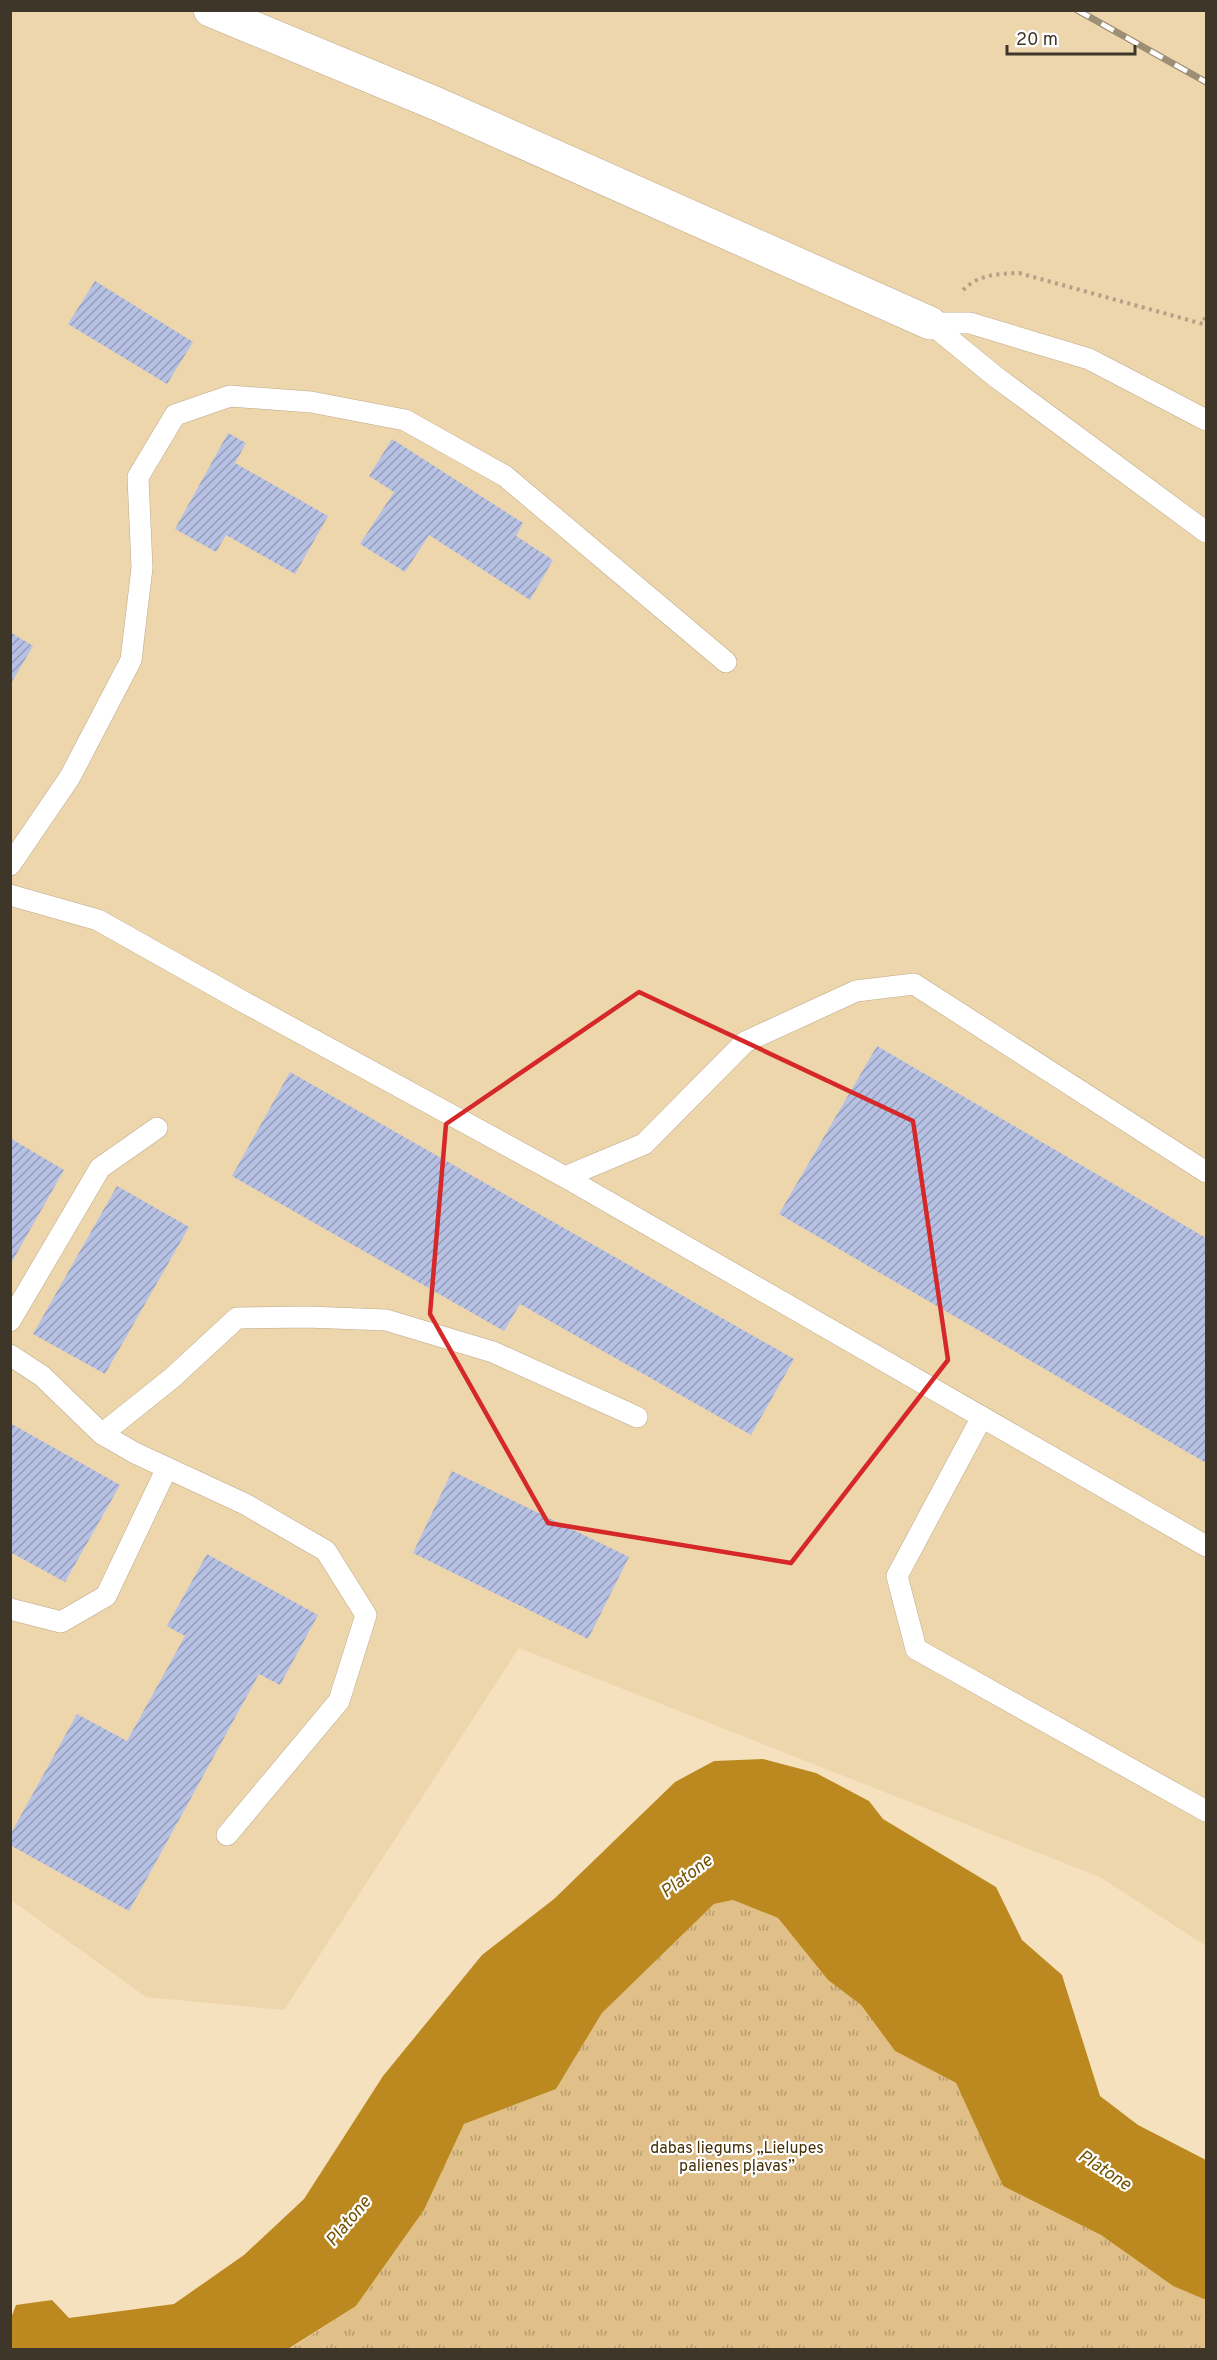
<svg xmlns="http://www.w3.org/2000/svg" width="1217" height="2360" font-family="Overpass,sans-serif">
  <style>
    .built { fill: #edd5ac }
    .park { fill: url(#park-tufts) }
    .water { fill: #bb891f }
    .building { fill: url(#building-hatch) }
    .lines { fill: none; stroke-linecap: round; stroke-linejoin: round }
    .service-casing { stroke: #bda989; stroke-width: 22 }
    .minor-casing { stroke: #bda989; stroke-width: 34 }
    .path { stroke: #b2a187; stroke-width: 4; stroke-dasharray: 3 4.5; stroke-linecap: butt }
    .service { stroke: #fff; stroke-width: 21 }
    .minor { stroke: #fff; stroke-width: 33 }
    .rail-casing { stroke: #9d8e76; stroke-width: 7 }
    .rail { stroke: #fff; stroke-width: 4.5; stroke-dasharray: 14; stroke-linecap: butt }
    .marked { fill: none; stroke: #d62828; stroke-width: 4.5; stroke-linejoin: round }
    .labels { text-anchor: middle; dominant-baseline: central; stroke-width: 4.5; stroke-linejoin: round; paint-order: stroke }
    .park-label { font-size: 16px; fill: #453005; stroke: #fff }
    .water-label { font-size: 18px; font-style: italic; fill: #725000; stroke: #fff }
  </style>
  <defs>
    <pattern id="park-tufts" width="24" height="20" patternUnits="userSpaceOnUse" patternTransform="scale(1.5)"><rect width="24" height="20" fill="#e0bf88"/><path d="M3 7l-1-3M5 7V3M7 7l1-3M15 17l-1-3M17 17v-4M19 17l1-3" fill="none" stroke="#b79c6f"/></pattern>
    <pattern id="building-hatch" width="6" height="6" patternUnits="userSpaceOnUse" patternTransform="scale(1.5)"><rect width="6" height="6" fill="#b6c1e3"/><path d="M-1 1l2-2M0 6l6-6M5 7l2-2" fill="none" stroke="#959eb8"/></pattern>
  </defs>
  <rect width="100%" height="100%" fill="#f6e1bf"/>
  <path class="built" d="M11 11H1206V1946L1100 1877 519 1648 284 2010 146 1997 11 1900Z"/>
  <path class="park" d="M733 1900 778 1918 828 1980 861 2005 895 2051 956 2083 1003 2186 1101 2235 1173 2286 1206 2300V2349L288 2350 356 2306 424 2210 464 2124 556 2089 602 2013 714 1904Z"/>
  <path class="water" d="M763 1759 816 1773 869 1801 883 1819 996 1887 1022 1940 1062 1975 1100 2096 1138 2125 1206 2160V2300L1173 2286 1101 2235 1003 2186 956 2083 895 2051 861 2005 828 1980 778 1918 733 1900 714 1904 602 2013 556 2089 464 2124 424 2210 356 2306 288 2349H11V2318L16 2305 52 2300 69 2318 174 2304 244 2255 304 2199 383 2076 482 1955 554 1899 675 1782 714 1761Z"/>
  <g class="building">
    <path d="M95 281 193 342 167 384 68 324Z"/>
    <path d="M228 433 246 443 235 463 328 516 295 574 226 535 216 552 175 529Z"/>
    <path d="M392 439 523 523 516 536 553 560 530 600 429 535 405 572 360 544 394 492 369 476Z"/>
    <path d="M10 632 33 646 10 685Z"/>
    <path d="M877 1046 1206 1238V1463L779 1214Z"/>
    <path d="M290 1072 794 1359 751 1435 520 1304 504 1331 232 1176Z"/>
    <path d="M10 1138 64 1170 10 1265Z"/>
    <path d="M117 1186 189 1227 105 1374 33 1334Z"/>
    <path d="M10 1423 120 1485 65 1582 10 1552Z"/>
    <path d="M452 1471 629 1557 588 1639 413 1553Z"/>
    <path d="M207 1554 318 1615 280 1685 259 1674 129 1911 10 1845V1835L77 1714 127 1741 185 1636 167 1626Z"/>
  </g>
  <g class="lines">
    <g class="service-casing">
      <g id="service">
        <path d="M930 323 996 377 1206 532"/>
        <path d="M930 323H970L1089 359 1206 420"/>
        <path d="M10 865 70 777 131 660 142 568 138 477 175 415 230 396 311 402 405 420 505 476 726 662"/>
        <path d="M10 895 98 920 242 1001 565 1177 1206 1546"/>
        <path d="M565 1177 644 1144 745 1042 856 991 914 984 1206 1172"/>
        <path d="M10 1321 100 1168 157 1128"/>
        <path d="M10 1355 42 1376 102 1434 135 1453 245 1504 326 1551 366 1615 339 1701 227 1835"/>
        <path d="M982 1417 897 1576 916 1649 1206 1811"/>
        <path d="M102 1434 172 1378 237 1318 307 1317 386 1320 493 1352 637 1417"/>
        <path d="M10 1609 61 1622 106 1596 167 1468"/>
      </g>
    </g>
    <g class="minor-casing">
      <path id="minor" d="M210 10 437 104 930 323"/>
    </g>
    <path class="path" d="M963 290C979 274 998 274 1019 273L1203 324 1206 315"/>
    <use href="#service" class="service"/>
    <use href="#minor" class="minor"/>
    <g class="rail-casing">
      <path id="rail" d="M1077 10 1206 82"/>
    </g>
    <use href="#rail" class="rail"/>
  </g>
  <path class="marked" d="M639 992 913 1121 948 1360 791 1563 548 1523 430 1314 446 1124Z"/>
  <g class="labels">
    <g class="park-label">
      <text x="737" y="2149">dabas liegums „Lielupes<tspan x="737" dy="18">palienes pļavas”</tspan></text>
    </g>
    <g class="water-label">
      <text transform="translate(687 1877) rotate(-37)">Platone</text>
      <text transform="translate(1104 2171) rotate(33)">Platone</text>
      <text transform="translate(349 2222) rotate(-50)">Platone</text>
    </g>
  </g>
  <rect width="1217" height="2360" fill="none" stroke="#3e3629" stroke-width="24"/>
  <path d="M1007 45v9h128v-9" fill="none" stroke="#3e3629" stroke-width="3"/>
  <text x="1016" y="45" font-size="18" fill="#3e3629" stroke="#ffffff" stroke-width="4.5" paint-order="stroke">20 m</text>
</svg>
